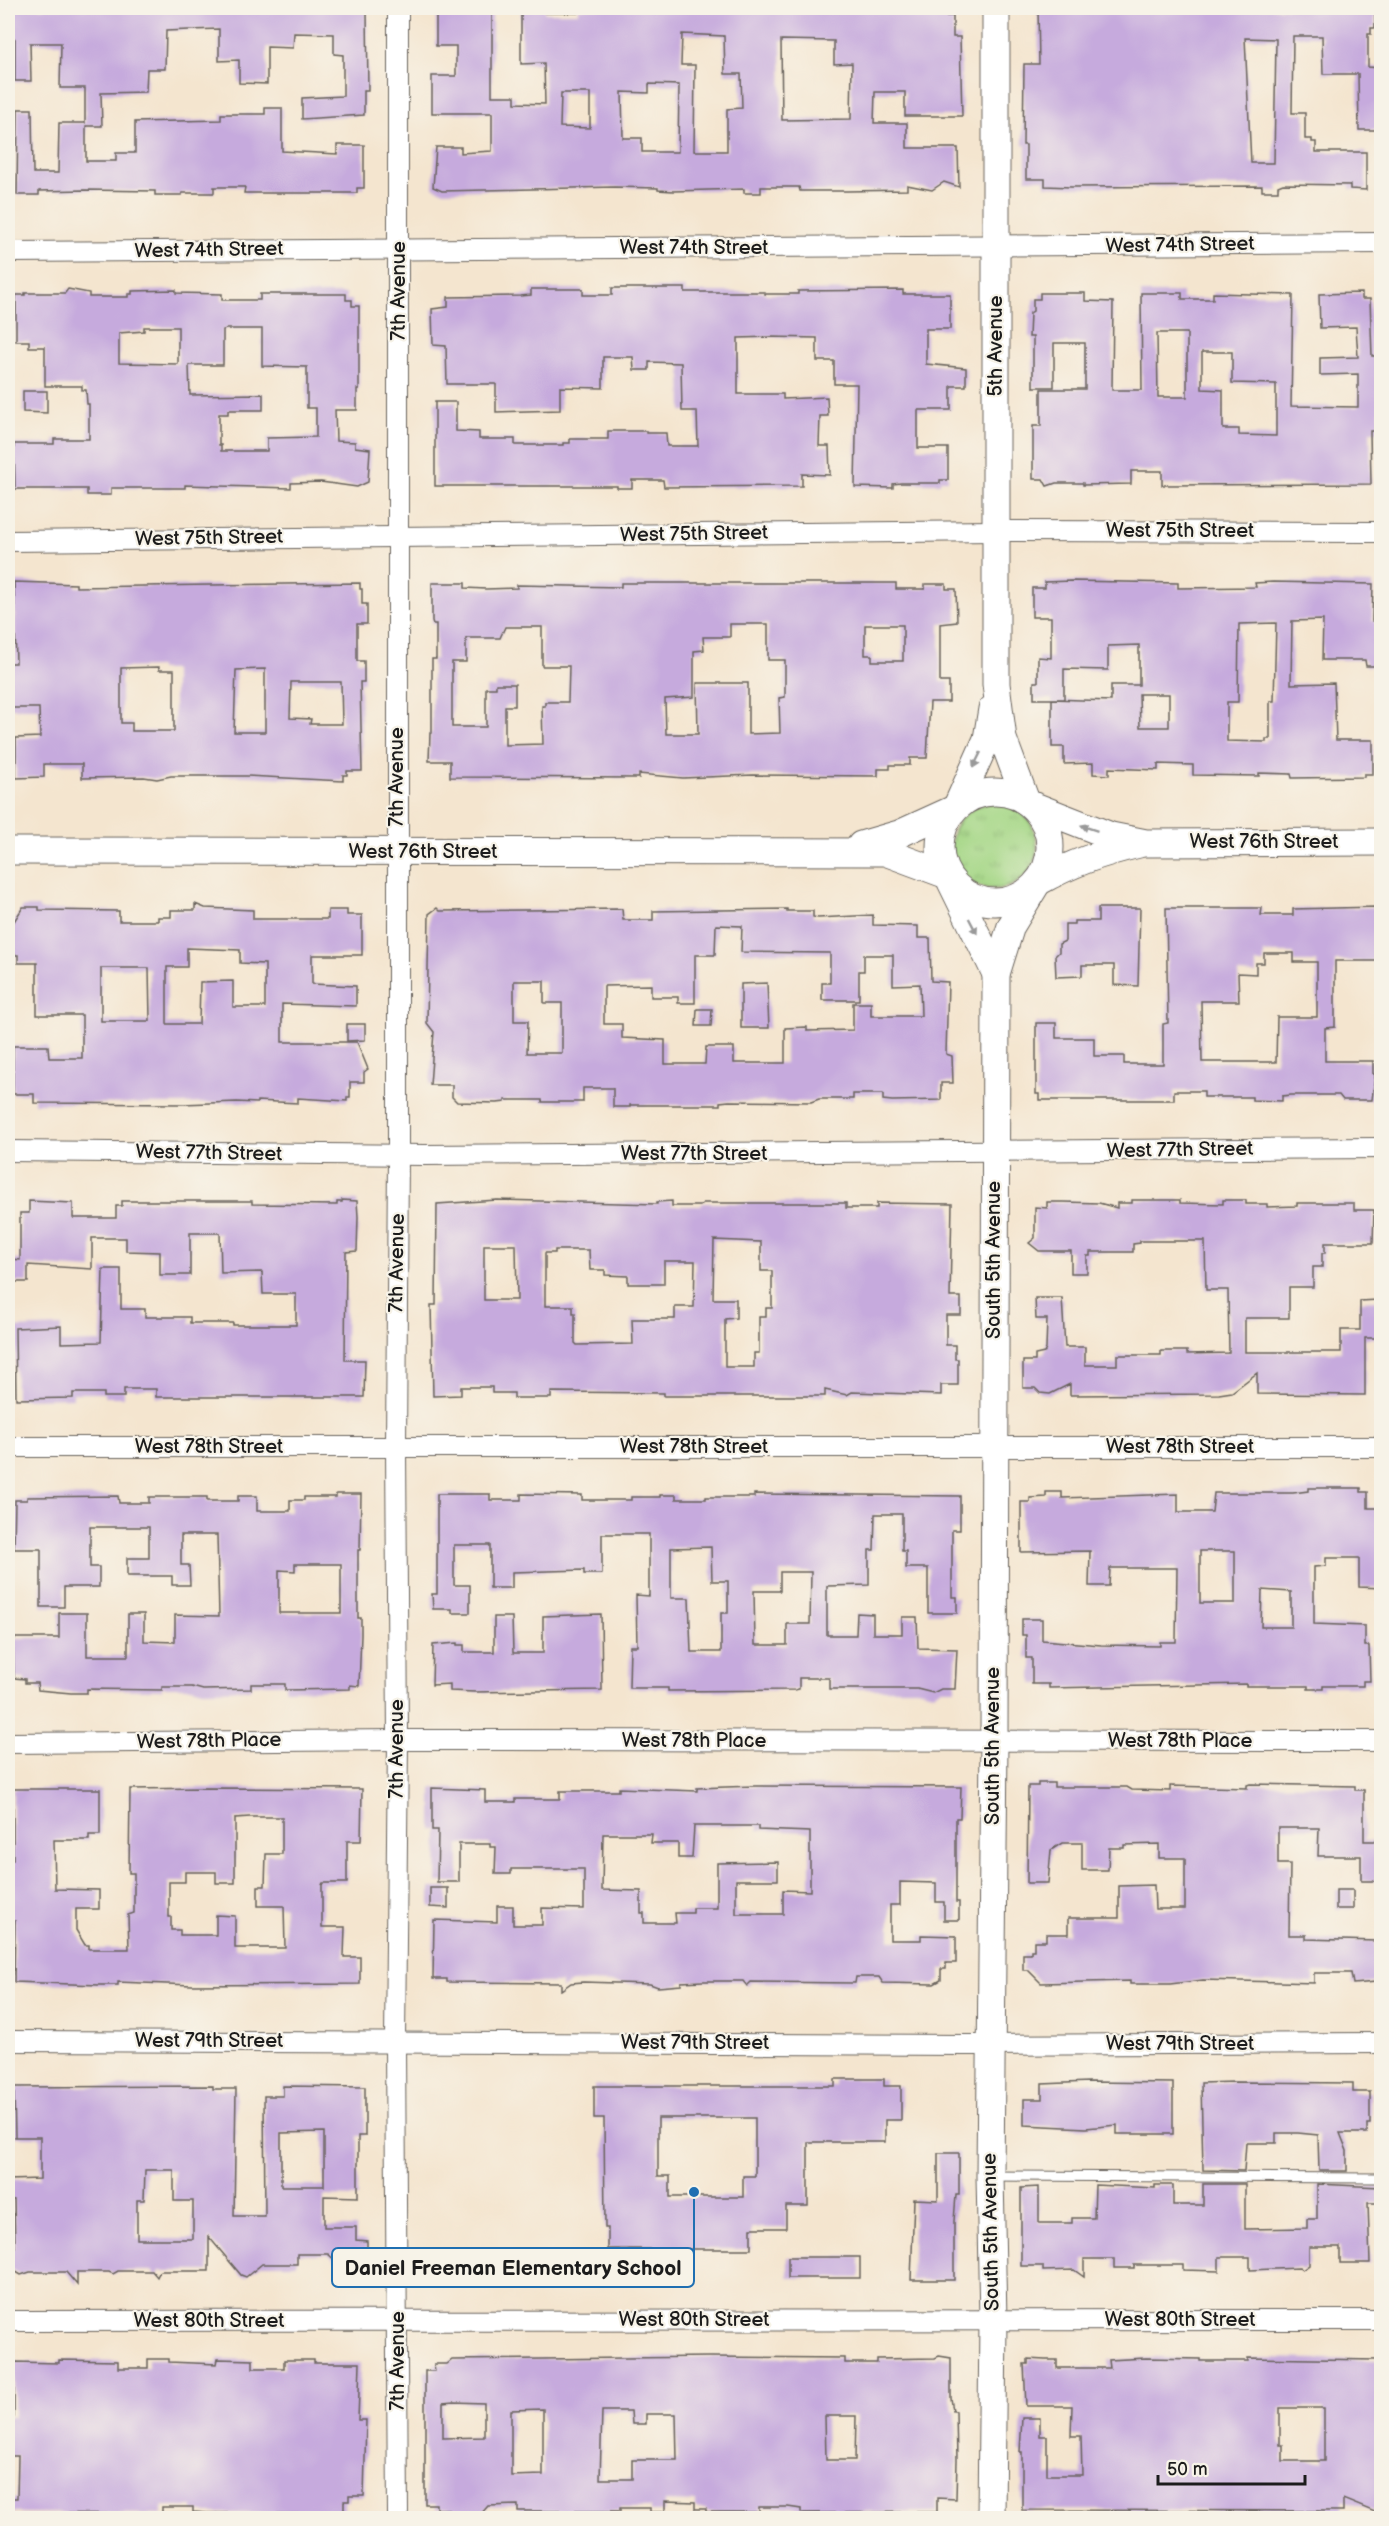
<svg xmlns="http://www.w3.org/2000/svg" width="1389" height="2526" font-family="'Balsamiq Sans',sans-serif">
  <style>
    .grass { fill: url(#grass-tufts); stroke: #607a51; stroke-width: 1.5 }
    .building { fill: #c6aadd; fill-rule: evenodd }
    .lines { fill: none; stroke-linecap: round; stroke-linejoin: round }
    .lane-casing { stroke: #68625b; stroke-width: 11 }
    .street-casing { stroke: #68625b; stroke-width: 22 }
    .secondary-casing { stroke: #68625b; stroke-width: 29 }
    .lane { stroke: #fff; stroke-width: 9 }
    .street { stroke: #fff; stroke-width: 20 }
    .secondary { stroke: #fff; stroke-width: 27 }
    .oneway { fill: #999 }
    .labels { text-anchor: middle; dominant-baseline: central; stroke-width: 4.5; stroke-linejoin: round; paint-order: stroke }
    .street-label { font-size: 20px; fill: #1c1c1c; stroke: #f7f3e8 }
    .leader { fill: none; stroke: #1f6fb2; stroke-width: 2 }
    .callout-dot { fill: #1f6fb2; stroke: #f7f3e8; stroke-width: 2 }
    .callout { fill: #f7f3e8; stroke: #1f6fb2; stroke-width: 2 }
    .callout-label { font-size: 21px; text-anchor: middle; font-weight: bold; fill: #1c1c1c }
  </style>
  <defs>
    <pattern id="grass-tufts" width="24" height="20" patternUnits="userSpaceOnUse" patternTransform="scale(1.5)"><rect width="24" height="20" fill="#a5d786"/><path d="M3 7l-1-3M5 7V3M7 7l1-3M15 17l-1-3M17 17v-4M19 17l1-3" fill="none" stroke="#8db873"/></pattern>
  </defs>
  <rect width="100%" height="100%" fill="#f7f3e8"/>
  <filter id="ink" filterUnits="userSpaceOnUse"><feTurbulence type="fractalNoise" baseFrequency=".0167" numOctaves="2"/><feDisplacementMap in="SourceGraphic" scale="12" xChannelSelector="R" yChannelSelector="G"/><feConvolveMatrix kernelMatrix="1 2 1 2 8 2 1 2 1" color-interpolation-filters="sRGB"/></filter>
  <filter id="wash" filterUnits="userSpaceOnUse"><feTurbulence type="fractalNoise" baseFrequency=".008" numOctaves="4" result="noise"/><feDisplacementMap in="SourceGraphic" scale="24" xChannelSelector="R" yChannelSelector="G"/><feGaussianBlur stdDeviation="1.35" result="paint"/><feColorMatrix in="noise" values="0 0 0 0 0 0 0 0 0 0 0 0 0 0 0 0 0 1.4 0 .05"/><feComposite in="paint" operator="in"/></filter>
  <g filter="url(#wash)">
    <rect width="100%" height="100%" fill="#f4e5cf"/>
    <circle class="grass" cx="994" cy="846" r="43"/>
    <g id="blocks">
      <g class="building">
        <path d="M8 8H351V12H367L368 91H364V115L302 119V98L343 96V55L334 54V34L294 33 293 48 267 47V84L239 83V60L219 61V29L189 30 166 31 165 69H147L146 92 101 93 102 126H86V161H116V153H135V122L221 120V114H265V108H282V151L337 154V145H364V188H357V193H244L245 187H214V193H182V195H155V191L85 190 39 191V195H17L18 109H32L33 173H58L59 123H85V88H60L61 43H30L31 81H15V39H8Z"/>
        <path d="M436 8H492V96H515V103L545 104 544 63 521 64V8H545V13H578V8H946V16H953V37H960L962 116H905V92H875L874 123H907V148H958L959 187 944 182 932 190 907 185V190L847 191H800L799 187H761V193H744V189L673 191 658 190V188L614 187 442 191 433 187 436 147H461V153L492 151V113H432V76H456V46H436ZM682 34 724 36 725 74H741L742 108 727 109V151H694L695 65H681ZM781 40 834 41V64L852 63 851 119 782 120ZM649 84 679 85 678 152H642V138H623L622 92 649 93ZM561 93H590V128L560 127Z"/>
        <path d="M1038 8H1375V28H1371V34H1368V67L1381 68V130H1359L1358 74H1323L1322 36H1293L1292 113H1305V139H1312V142H1316V152H1366V190L1350 189V185L1283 184 1278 186V191H1262V186L1071 187 1045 186V179H1026V145H1023L1024 64H1039ZM1245 38 1276 39 1274 163H1251Z"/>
        <path d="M612 288H685V292H765V294H798V291L903 290V294H950V329H926V364L966 368V386H951V410H918V448H948V480H940V483H901L893 484V488L855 487 857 384H834V361H817V338L770 337 738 338V394H783V399L827 397 828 416H820L819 446H829L830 475 802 474V486L664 487 663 480H632V488H617V486H435V402H456V431L479 432V439H515V445H563V443H570V439H608V431H646V433H666L667 446H698L697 411H682L681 363 649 362V370H634L633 357H603V388L560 387V410L496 412V384H447L446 346 433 345 432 309 448 307V297L520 296 531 295V289H583V295H612Z"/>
        <path d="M68 289 89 293V297H128V294H132V291L176 290V293L222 294V300H260V294H346V300H352V306H359V389H357V410H335L336 441 355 442V447L370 449 368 482 357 487 321 482 291 483V488L185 485V488H111V495H87V489H15L14 444H54V439H89V404H87L86 390H82V386H45V347H29V341H16V295H25V293H65ZM144 327H178V364L119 363V333L144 331ZM226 329H262V366L307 367V408H316V437L267 438V451H221V445H219V414H228V410H263V394L190 395 189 365H223V330Z"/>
        <path d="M1040 293H1085V301L1113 302 1112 390H1142L1141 293H1182V299H1213V293L1293 295 1291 406 1358 407V374L1320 375V358L1358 357 1356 327 1320 328 1319 294 1362 293V299H1370L1372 356H1381L1379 431H1370L1371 484 1162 485V471H1131V484L1083 485V483H1056L1047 486 1043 479H1033V426H1041V389H1085V343H1054V387H1033V337H1029L1030 313 1033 311V299H1040ZM1157 333H1187V397H1158ZM1202 352H1232V383L1276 384V436L1239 435V429H1223V390L1202 389Z"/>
        <path d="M23 391H47V413L23 412Z"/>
        <path d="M1071 581 1178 583V588L1256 587 1255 583 1273 582 1373 584 1372 621H1379L1380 666H1366L1365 660H1322L1323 620 1292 621 1291 684 1334 683 1336 740H1373V774H1364V777L1292 778 1291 774 1259 773V776L1193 775V765L1158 764V770L1109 768V775L1093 774V763L1064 764V747H1052V699L1111 701V685H1139V645L1108 646V670L1064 669V699H1034V682H1038V657L1051 658V617H1032V588H1045V582ZM1276 623 1274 701H1270V739H1266V742L1227 741V702H1238L1239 624ZM1139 694H1169V727H1140Z"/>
        <path d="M14 582 76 584V587L360 583V589H362V604H367V624H357V661H364V682H360L362 771H347V775H343V781L247 776H171L157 779 144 777 82 778V764H44V777L16 778V738L40 737 39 708H8V663H16ZM159 667V670H174V731H132V723H121V668ZM265 669V732H234L236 670ZM291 682H341L342 724H310L311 719 290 718Z"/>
        <path d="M432 583H465V588L486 589 517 588V585L621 587V583H896V589H925V584H946V589H956L957 622 940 624V682H949V702H930L927 758H910V765H890V769H878V776L753 775 683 778 639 774V778L450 777V761H429L430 733H432V659H436V624H433L432 621ZM730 624H768V660H785V697L779 698 780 733 748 734V683H697L698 734H666L665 699 694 697V651L704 650 703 637H730ZM865 625H903V661H872V655H865ZM505 627H542V666H569L568 702H545V706H542L543 744 505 745V706H515V684H496V688H486V727H452V662H466V638H500Z"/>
        <path d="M195 904 205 908 253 910V919H328V910H347V915H362V955H312V984L356 986V1006L282 1004V1042H357L368 1069 364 1072V1082H350V1097H347V1101L298 1098V1103L257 1101V1103L237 1102 182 1104 34 1103V1094H13V1046H48L49 1058H82V1015H37V963H18V955H8V923H13L23 907H39V910L119 911V921H158V917H171V910H195ZM187 948 240 950V963L265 964V1007H233V981L200 982 199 1024H167V967H187ZM101 968H149L150 1021H101Z"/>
        <path d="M1377 907 1378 961H1335V1027L1325 1028V1061H1373V1074H1375L1372 1100H1343L1339 1095H1291L1282 1096V1101L1252 1100V1097H1204V1091H1174V1100H1039V1094H1036V1023H1056V1038H1094V1056H1124V1064H1163V1024L1168 1023 1166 908H1262L1261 915H1293V909ZM1264 953H1294V962H1317V1017H1277L1276 1062H1202L1201 1001H1239L1238 973 1256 974V963H1264Z"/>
        <path d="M437 908 440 911 622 909 623 920H653V911L787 909V911H813V917L818 918 873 915V925L918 926V938H930L931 981 948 982 946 1054 952 1056 953 1083H941V1100L892 1101 883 1100V1094H853V1099H819L811 1102 729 1101 720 1102V1105H630V1107H613V1088H583V1102H542V1100H505V1102L497 1103 457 1102 452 1097V1085H430L434 1032 427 1023 429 914ZM716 925 742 926 741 952 830 953V983H822V1000H859V971H864V955H893V985L920 984 921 1016H871V1003H853V1030L807 1031V1027L785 1028V1063H734V1047H706L705 1064H665V1040L622 1038V1024H604V986L651 985V997H678V1003H695V955H715ZM514 981H544V1003H562V1053H527L528 1021H514Z"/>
        <path d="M1098 908H1140L1138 986 1114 985V965H1082V976L1056 977 1055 956 1059 952V944L1065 941V924H1074V921H1098Z"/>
        <path d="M767 983 769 1028H741V984Z"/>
        <path d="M697 1009H712L711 1026H696Z"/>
        <path d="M347 1024H365V1040L347 1041Z"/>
        <path d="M342 1200 357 1201 358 1217 357 1251 346 1252 345 1360H365L364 1397H156V1389H124V1397H104V1393H73V1398L16 1399 15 1328 61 1326V1343L101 1342 103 1269H121V1309H145V1317H190V1323H233V1325H296V1294H263L262 1272 221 1273 220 1233H190V1275H160V1252L126 1251V1238H92V1269L28 1265V1282H11L12 1259 20 1260V1213H29V1201L73 1203V1218H116V1206H122V1201H252V1204L337 1205V1202H342Z"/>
        <path d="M497 1200 657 1204V1202L672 1201V1206H700L703 1203H846V1208H877V1203L952 1204 950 1297H961V1315H946V1345H955V1359H958V1385H941V1395L852 1392 847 1395 825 1390V1396H664V1393L551 1392V1398H514V1393H492V1387H461V1395L433 1396 431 1305H436L437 1204ZM714 1240 761 1242V1271H772V1308H766V1317H759V1353H754V1367H725V1319L736 1318V1299H713ZM484 1245H516L517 1300H484ZM555 1250H589L590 1270H605V1275L628 1276V1284H664V1261H695L694 1307H675V1319H632L633 1344 577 1345 575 1343V1313H573V1306H545V1253H555Z"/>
        <path d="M1132 1200H1180V1203L1223 1204V1200H1246V1204H1267V1207L1297 1206V1203H1354V1210H1374L1373 1243H1325V1253H1322V1267H1313V1287H1289V1318H1245V1352H1341V1330H1360V1301L1378 1300 1379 1338H1365V1395L1257 1394V1373L1232 1392 1219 1394 1070 1395V1384L1050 1394 1040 1393 1035 1388H1023V1361H1035V1355L1044 1353 1046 1349 1047 1319H1036L1035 1298H1062L1065 1347H1085V1365H1117V1355H1161V1351H1187V1354L1229 1353 1228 1290H1206L1205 1241H1140V1243L1133 1244V1252H1090V1256H1087V1273H1071V1251H1039L1029 1243 1035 1238V1207L1047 1208V1202H1064L1099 1203 1117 1208V1203H1132Z"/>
        <path d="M1308 1488H1361V1492H1368V1508H1382V1588L1359 1587V1558H1326V1566L1314 1567V1624L1365 1626V1646H1369L1370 1681H1363V1686H1323V1689H1308V1686H1246V1684L1049 1688V1684H1032V1658H1026V1635H1022V1619H1042V1640L1101 1645 1160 1646V1642H1176L1177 1568H1110L1109 1586H1089L1090 1551 1021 1552V1502H1030V1498L1046 1497V1492H1062V1498L1178 1494V1512H1212L1214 1493H1293L1308 1491ZM1200 1551H1235V1603H1200ZM1262 1590 1291 1592V1627H1261Z"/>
        <path d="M336 1494H361L360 1550H358V1618H361V1635L359 1686 350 1685V1689L285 1690V1684H251V1689L203 1690 192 1687H162V1690L87 1689V1693H71L38 1690 37 1683H25V1679L14 1678 13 1638H59V1613H87V1656H128V1614H144V1641L175 1642V1615L219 1616 217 1535H181V1565H189L190 1585H172V1576H127V1558H149V1527H90V1567H99V1587H64V1607H41V1549H14L15 1500H27V1497L118 1496 119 1503H149V1497H207V1501H238V1496H257V1511H290V1500H304V1497H336ZM295 1564H341V1613H279V1570L295 1571Z"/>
        <path d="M437 1494H490V1500H521V1494L582 1495V1500H631V1497H660V1495H676V1499H706V1497H754V1494L960 1496V1530H952V1597H957V1613H928V1568H906V1551H902V1514H875L874 1550H869V1585L827 1586V1635H856L857 1613 873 1614V1634H902V1617H917L918 1648 957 1649 955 1689H941L933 1693 917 1689H829V1678H799V1689L795 1690 668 1691V1688H629L630 1646H637L636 1595 649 1596V1534H602V1574H584V1570L512 1572V1588H490V1545H454V1585H470V1613H452V1609H433L432 1594H437ZM711 1547 712 1581H728V1613H721V1652H691L689 1598H671V1548ZM780 1572H811L810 1624H787V1645H755L754 1591H780Z"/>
        <path d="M601 1614 602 1690 475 1692 450 1691V1684L432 1685 433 1645 457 1643V1645H464V1652H494V1617H512L513 1653H543V1616Z"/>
        <path d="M1038 1783H1054V1787H1127L1132 1790 1170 1791V1786L1247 1788V1785L1250 1784 1355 1786V1790H1364V1841H1380V1881H1361V1856H1318L1319 1828H1278V1864H1290L1289 1935H1306V1939L1376 1941V1954L1382 1958 1376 1963V1982L1353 1984 1351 1973H1314V1983L1203 1980 1170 1984H1130V1981L1041 1983 1028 1970H1023V1954H1031V1950H1034V1941H1046V1934H1068V1918H1119V1886L1154 1885 1155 1909H1185V1858H1159V1844L1124 1845V1848H1109L1108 1870H1082V1843H1062L1051 1850 1048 1883H1027L1028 1786H1038Z"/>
        <path d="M755 1786 961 1787 960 1818H956V1902H959V1920H944V1902H936V1883L900 1882V1905H890V1940H921V1935L956 1936V1963H946V1969H941V1980L934 1984 883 1983 879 1977H856L855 1983 751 1982 747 1986 743 1981H703L681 1982V1985L658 1987 650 1984 583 1982 571 1983 561 1990V1983L447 1982V1979H433L434 1920 497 1922V1906H513V1925H542V1908L584 1909V1869H511V1874H495L496 1847H490V1844H459V1882H437L438 1830H432V1788L485 1790V1802H515V1799H560V1791H619V1788L697 1791V1788ZM694 1826H758V1830L810 1832V1891L783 1890V1914H736V1880H778V1862L717 1863V1908H693V1913H675L676 1923H644V1913H641V1891L602 1890 603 1834H652L651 1843H678V1858H692Z"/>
        <path d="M205 1788 362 1789 361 1841H347V1883H323L322 1885V1927H345L344 1957H360V1984L192 1985 118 1982V1985H100L14 1982 15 1921H8V1860H13V1789H100V1835H89V1840H54L55 1889 99 1890V1909H76V1930L85 1945H89V1949H129L128 1915 134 1913V1873H129L130 1789ZM250 1817H282V1854H266L265 1886H258V1906H284L285 1948H235V1916L216 1915V1935H180V1930H171V1917H169V1882H185V1872H216V1883H235V1818Z"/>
        <path d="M430 1888H448V1908L430 1907Z"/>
        <rect x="1336" y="1890" width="17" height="19"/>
        <path d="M835 2079H884V2086H901V2120H885V2142H808V2206H786V2228H751V2249H608V2228H605L604 2118H594V2086H835ZM658 2118H755V2176H743V2197H670V2176H658Z"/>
        <path d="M1089 2082 1173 2083V2134H1117V2125L1086 2128 1024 2125V2099H1042V2084Z"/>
        <path d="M1235 2082 1353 2083V2092H1370V2124H1367V2133H1340L1347 2151V2171H1319L1318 2135 1298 2133H1276V2143H1246L1244 2171 1203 2170 1201 2083Z"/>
        <path d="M213 2086V2089H236L234 2216H265L264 2096H283V2086L365 2087V2136H358V2197L324 2196V2227H356V2240L367 2241V2258L353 2272 340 2259 337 2262 328 2254H297V2264H262L246 2277 241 2275 209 2237V2271H160L157 2277 152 2271H118L113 2274 109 2272H77V2285L66 2272H30L21 2275 11 2269V2248H15L14 2200 8 2199V2180L40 2179V2137H15L14 2087ZM324 2132V2186H281V2133ZM145 2170H174V2201H193V2239H137V2200H144Z"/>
        <path d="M938 2153H959V2195H956L954 2221V2280H911L914 2199 938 2200Z"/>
        <path d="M1203 2184H1245V2229L1307 2228V2219H1317V2184L1380 2187V2203H1368L1370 2263H1340V2247H1309V2265L1302 2270 1299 2268 1250 2270V2257H1219V2271L1183 2270V2265H1134V2268H1114V2259H1084V2277L1074 2270 1043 2271V2266H1021V2188L1039 2187V2223H1072V2218H1094L1095 2185 1155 2188V2185H1173V2205H1203Z"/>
        <rect x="788" y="2257" width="72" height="21"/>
        <path d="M939 2356 951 2358V2398L953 2411H956L957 2460 956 2499 937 2498V2512L801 2513V2509L788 2507H759V2512H706V2509H695V2502L665 2501V2512H650V2508H620V2511H518V2505L488 2506 480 2515 449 2514V2509H436V2504H425V2371H435L434 2364H447L452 2360 709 2357 845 2358V2363H877V2359L935 2358ZM454 2402 484 2403V2437L443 2438V2403ZM543 2409V2475L511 2476V2410ZM602 2411H631L632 2424H646V2414H676L677 2460H632V2479H600ZM825 2416H856L855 2460H826Z"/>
        <path d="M1146 2358 1200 2359V2361H1248V2358L1377 2360 1378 2412H1382V2515L1343 2499V2511L1022 2510V2452H1020L1022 2418H1040V2436H1047V2475H1082L1081 2436H1071L1072 2406H1026L1024 2364H1028V2359L1045 2360H1057V2368H1110L1109 2360ZM1280 2408H1324V2461H1283V2445H1280Z"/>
        <path d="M148 2359H169V2362L217 2364 218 2359 253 2360V2368H284V2360H314V2363H360L358 2420H366L364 2496H349V2501H344V2514L206 2513 193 2512V2507H162V2514L12 2513V2498H17L18 2456H8V2417H14V2362L59 2363V2360L118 2361V2368H148Z"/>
      </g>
    </g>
  </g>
  <g filter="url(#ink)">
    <use href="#blocks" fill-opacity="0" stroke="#68625b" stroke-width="1.5"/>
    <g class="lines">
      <g class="lane-casing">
        <path id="lane" d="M992 2176 1382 2178"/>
      </g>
      <g class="street-casing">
        <g id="street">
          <path d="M8 252 1382 243"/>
          <path d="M8 541 996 531 1382 532"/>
          <path d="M8 1151 425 1155 1382 1148"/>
          <path d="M8 1447H1382"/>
          <path d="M8 1743 398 1740 1382 1741"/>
          <path d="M8 2041 968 2045 1382 2043"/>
          <path d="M8 2321 1382 2320"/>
          <path d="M398 2518 395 2041 398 1740 396 1447 398 1155V8"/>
        </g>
      </g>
      <g class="secondary-casing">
        <g id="secondary">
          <path d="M996 8V684L1003 739 1026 801"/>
          <circle cx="995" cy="847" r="55"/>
          <path d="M1032 805 1111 836 1146 843 1382 842"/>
          <path d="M957 806 987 739 992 709"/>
          <path d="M861 845 899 834 954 809"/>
          <path d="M8 851 885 852 947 875"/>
          <path d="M951 882 996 974"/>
          <path d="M1038 882C1072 863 1101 853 1139 844"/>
          <path d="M991 2518 993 2319 990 2176 994 1741 996 974 1011 926 1036 885"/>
        </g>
      </g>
      <use href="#lane" class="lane"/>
      <use href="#street" class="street"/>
      <use href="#secondary" class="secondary"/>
    </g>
    <defs><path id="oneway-solid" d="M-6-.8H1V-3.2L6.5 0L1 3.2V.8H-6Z" transform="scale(1.5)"/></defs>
    <g class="oneway">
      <use href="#oneway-solid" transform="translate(977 760) rotate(116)"/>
      <use href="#oneway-solid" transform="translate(1089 828) rotate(-161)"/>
      <use href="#oneway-solid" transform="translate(973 926) rotate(62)"/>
    </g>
  </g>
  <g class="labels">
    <g class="street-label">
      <text transform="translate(1180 245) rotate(-1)">West 74th Street</text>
      <text x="694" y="248">West 74th Street</text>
      <text transform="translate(209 250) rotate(-1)">West 74th Street</text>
      <text transform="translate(399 291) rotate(-90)">7th Avenue</text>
      <text transform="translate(996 346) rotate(-90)">5th Avenue</text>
      <text x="1180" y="531">West 75th Street</text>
      <text transform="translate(694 534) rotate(-1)">West 75th Street</text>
      <text transform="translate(209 538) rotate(-1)">West 75th Street</text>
      <text transform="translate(397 777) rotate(-90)">7th Avenue</text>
      <text x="1264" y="842">West 76th Street</text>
      <text x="423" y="852">West 76th Street</text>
      <text transform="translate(1180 1150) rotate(-1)">West 77th Street</text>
      <text transform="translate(209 1153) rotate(1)">West 77th Street</text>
      <text x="694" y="1154">West 77th Street</text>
      <text transform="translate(994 1260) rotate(-90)">South 5th Avenue</text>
      <text transform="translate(397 1263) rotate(-89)">7th Avenue</text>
      <text x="209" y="1447">West 78th Street</text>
      <text x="694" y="1447">West 78th Street</text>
      <text x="1180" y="1447">West 78th Street</text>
      <text transform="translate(209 1741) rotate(-1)">West 78th Place</text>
      <text x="694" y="1741">West 78th Place</text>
      <text x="1180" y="1741">West 78th Place</text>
      <text transform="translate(993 1746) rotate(-90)">South 5th Avenue</text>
      <text transform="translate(397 1749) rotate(-90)">7th Avenue</text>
      <text x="209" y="2041">West 79th Street</text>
      <text x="695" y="2043">West 79th Street</text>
      <text x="1180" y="2044">West 79th Street</text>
      <text transform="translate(991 2232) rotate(-91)">South 5th Avenue</text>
      <text x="694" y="2320">West 80th Street</text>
      <text x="1180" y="2320">West 80th Street</text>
      <text x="209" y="2321">West 80th Street</text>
      <text transform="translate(398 2361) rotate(-90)">7th Avenue</text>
    </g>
  </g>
  <path class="leader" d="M694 2192L694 2268"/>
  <circle class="callout-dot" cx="694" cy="2192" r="6"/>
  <rect class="callout" x="332" y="2248" width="362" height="39" rx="6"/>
  <g class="callout-label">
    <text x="513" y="2275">Daniel Freeman Elementary School</text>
  </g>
  <rect width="1389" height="2526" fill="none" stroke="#f7f3e8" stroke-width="30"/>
  <path d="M1158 2475v9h147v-9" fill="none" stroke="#1c1c1c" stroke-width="3"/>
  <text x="1167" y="2475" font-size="18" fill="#1c1c1c" stroke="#f7f3e8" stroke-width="4.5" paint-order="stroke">50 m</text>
</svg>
